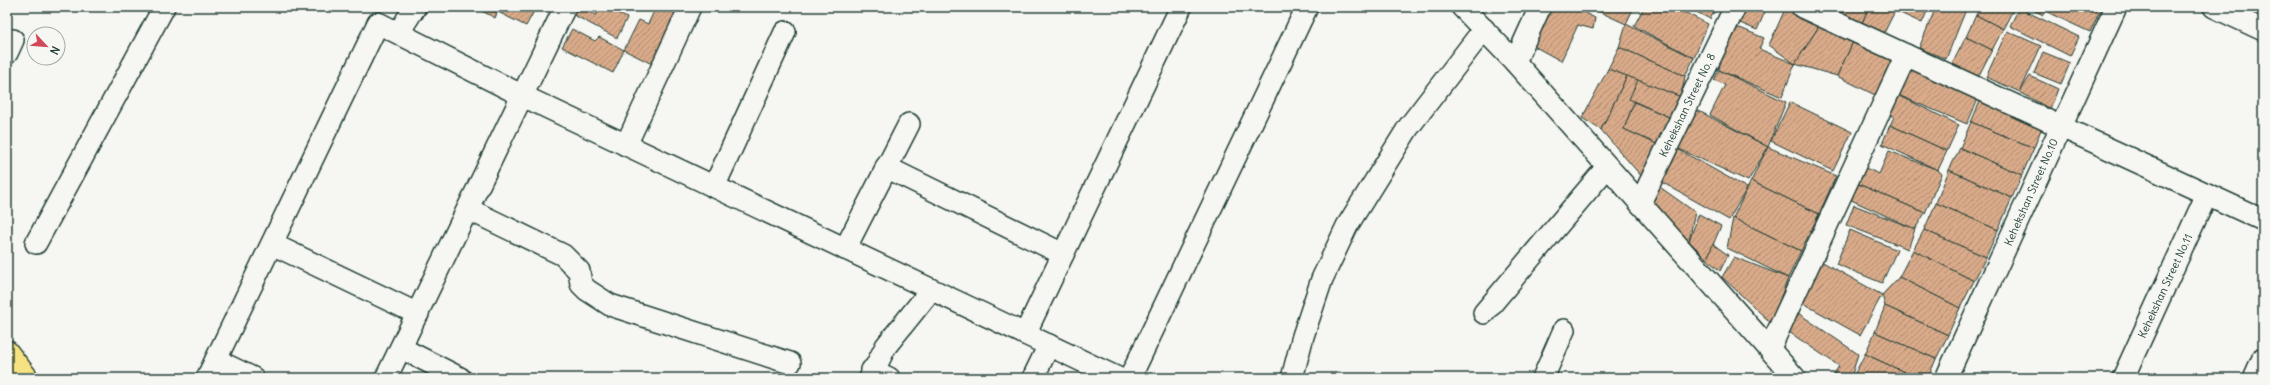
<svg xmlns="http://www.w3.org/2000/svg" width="2270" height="385" font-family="Delius,sans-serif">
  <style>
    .building { fill: url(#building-hatch); stroke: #1f3d34 }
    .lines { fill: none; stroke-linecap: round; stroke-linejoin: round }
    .minor-casing { stroke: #1f3d34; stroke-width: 24 }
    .major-casing { stroke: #1f3d34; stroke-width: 25 }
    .minor { stroke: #f6f6f2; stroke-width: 21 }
    .major { stroke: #f7e281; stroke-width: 22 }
    .labels { text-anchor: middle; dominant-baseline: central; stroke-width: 3.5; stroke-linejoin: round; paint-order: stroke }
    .street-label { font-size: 11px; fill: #1f3d34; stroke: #f6f6f2 }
  </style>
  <defs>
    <pattern id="building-hatch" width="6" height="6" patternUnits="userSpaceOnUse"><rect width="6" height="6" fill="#d9ab8a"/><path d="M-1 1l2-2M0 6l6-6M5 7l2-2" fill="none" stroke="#af8c72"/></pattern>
  </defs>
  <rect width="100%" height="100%" fill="#f6f6f2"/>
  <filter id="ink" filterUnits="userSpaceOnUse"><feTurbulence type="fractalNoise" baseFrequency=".025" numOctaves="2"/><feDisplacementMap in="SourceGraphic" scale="8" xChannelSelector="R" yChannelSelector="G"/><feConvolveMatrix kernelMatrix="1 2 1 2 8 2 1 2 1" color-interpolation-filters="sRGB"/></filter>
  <g filter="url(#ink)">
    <g class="building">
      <path d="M420 7H429L422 19 415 16Z"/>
      <path d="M484 7H492L490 10 497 13 495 18 482 11Z"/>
      <path d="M501 7H522L533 13 526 26 498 12Z"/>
      <path d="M532 7H546L543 12Z"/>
      <path d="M579 7 596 15 600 7H606L627 18 617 38 574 15Z"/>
      <path d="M606 7H622L619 13Z"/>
      <path d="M656 7H665L679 11 656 66 624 50 639 20 648 24Z"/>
      <path d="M1548 7H1573L1595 18 1593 29 1578 25 1561 61 1530 44Z"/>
      <path d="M1589 7H1634L1626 24Z"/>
      <path d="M1644 7H1674L1708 24 1694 58 1634 26Z"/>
      <path d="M1687 7H1717L1710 19Z"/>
      <path d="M1741 7H1767L1757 30 1735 21Z"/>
      <path d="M1786 7 1821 23 1795 64 1769 45Z"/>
      <path d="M1837 7H1869L1862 23 1836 11Z"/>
      <path d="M1869 7H1897L1884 33 1862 23Z"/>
      <path d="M1901 7H1929L1922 23 1898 12Z"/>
      <path d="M1936 7H1967L1946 59 1919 48Z"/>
      <path d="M1980 7H2012L2014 8 2003 29 1976 15Z"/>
      <path d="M2028 7H2047L2043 15Z"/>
      <path d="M2052 7H2098L2101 9 2090 32 2049 13Z"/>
      <path d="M2019 8 2079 37 2070 56 2010 26Z"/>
      <path d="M1976 15 2003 29 1992 50 1966 37Z"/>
      <path d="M1821 23 1855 38 1837 76 1795 64Z"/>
      <path d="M1626 24 1694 58 1685 76 1619 47Z"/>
      <path d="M1740 28 1764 38 1759 49 1795 64 1782 97 1719 70 1721 53 1730 30Z"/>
      <path d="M572 29 595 41 599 37 624 50 613 73 562 47Z"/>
      <path d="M2007 31 2041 46 2020 92 1986 77Z"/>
      <path d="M1966 37 1992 50 1978 77 1952 64Z"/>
      <path d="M1855 38 1895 57 1875 95 1837 76Z"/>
      <path d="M1619 47 1685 76 1681 97 1608 69Z"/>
      <path d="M2043 52 2070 63 2061 84 2034 73Z"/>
      <path d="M1911 65 1980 95 1967 124 1898 95Z"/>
      <path d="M1608 69 1627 76 1601 130 1582 118Z"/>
      <path d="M1719 70 1786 102 1768 147 1710 115 1725 85 1714 80Z"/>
      <path d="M1627 76 1638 80 1634 102 1624 129 1659 145 1643 178 1601 130Z"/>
      <path d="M2030 76 2058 89 2050 109 2020 92Z"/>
      <path d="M1638 80 1681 97 1669 117 1629 99Z"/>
      <path d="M1898 95 1959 125 1947 151 1890 125 1894 117 1888 114Z"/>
      <path d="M1982 97 2043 124 2034 148 1971 122Z"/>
      <path d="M1634 102 1669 117 1659 145 1624 129Z"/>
      <path d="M1790 102 1852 132 1833 171 1771 141Z"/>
      <path d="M1693 108 1768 147 1748 181 1675 147Z"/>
      <path d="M1971 122 2034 148 2022 175 1960 148Z"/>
      <path d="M1890 125 1947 151 1938 170 1882 144Z"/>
      <path d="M1768 147 1836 176 1819 214 1751 181Z"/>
      <path d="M1676 148 1747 188 1729 220 1658 180Z"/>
      <path d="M1960 148 2022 175 2012 198 1949 170Z"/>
      <path d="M1889 151 1938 170 1942 174 1925 213 1854 182 1861 166 1879 174Z"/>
      <path d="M1949 170 2012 198 1998 230 1936 203Z"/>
      <path d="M1751 181 1819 214 1801 251 1733 218Z"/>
      <path d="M1854 182 1925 213 1915 229 1849 199Z"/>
      <path d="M1657 185 1695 212 1689 241 1649 199Z"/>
      <path d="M1936 203 1998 230 1986 257 1924 230Z"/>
      <path d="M1854 205 1915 229 1908 249 1846 225Z"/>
      <path d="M1699 214 1721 226 1707 259 1689 241Z"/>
      <path d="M1733 218 1801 251 1788 278 1727 248Z"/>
      <path d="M1850 230 1897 250 1882 283 1836 264Z"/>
      <path d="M1924 230 1986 257 1974 281 1913 250Z"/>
      <path d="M1713 244 1728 255 1720 271 1707 259Z"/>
      <path d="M1913 250 1974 281 1960 308 1899 277Z"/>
      <path d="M1734 257 1788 278 1771 323 1722 277Z"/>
      <path d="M1819 260 1882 295 1860 335 1797 300Z"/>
      <path d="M1899 277 1960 308 1948 335 1885 306 1882 295Z"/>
      <path d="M1885 306 1948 335 1936 359 1875 332Z"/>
      <path d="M1798 313 1858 354 1851 378H1831L1839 366 1786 330Z"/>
      <path d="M1875 332 1936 359 1928 378H1917L1865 354Z"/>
      <path d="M1865 354 1917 378H1866L1855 373Z"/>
      <path d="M1855 373 1866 378H1852Z"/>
    </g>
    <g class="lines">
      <g class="minor-casing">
        <g id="minor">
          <path d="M1462 7 1515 62 1795 378"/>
          <path d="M1802 7 2263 220"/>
          <path d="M2214 7 2263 30"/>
          <path d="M399 32 415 7"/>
          <path d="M7 53 13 40"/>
          <path d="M1515 62 1540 7"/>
          <path d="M626 145 690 7"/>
          <path d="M886 167 1063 254"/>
          <path d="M714 187 785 32"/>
          <path d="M1640 203 1735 7"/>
          <path d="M468 209 563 255 579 271 581 284 587 290 610 305 790 363"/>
          <path d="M36 243 164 7"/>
          <path d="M272 244 418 314"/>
          <path d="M845 249 909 124"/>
          <path d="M1484 313 1607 167"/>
          <path d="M1025 334 1181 7"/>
          <path d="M401 348 460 378"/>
          <path d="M1770 348 1906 55"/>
          <path d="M216 360 253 378"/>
          <path d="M872 370 889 378"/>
          <path d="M207 378 378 23 523 96 1118 378"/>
          <path d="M386 378 565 7"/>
          <path d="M870 378 886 346 931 290"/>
          <path d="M1033 378 1049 345"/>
          <path d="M1130 378 1307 7"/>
          <path d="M1292 378 1303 336 1322 279 1347 226 1408 128 1484 29"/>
          <path d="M1543 378 1564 330"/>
          <path d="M1946 378 2116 7"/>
          <path d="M2123 378 2207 194"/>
          <path d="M2254 378 2263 358"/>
        </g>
      </g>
      <g class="major-casing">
        <path id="major" d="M7 352 27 378"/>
      </g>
      <use href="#minor" class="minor"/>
      <use href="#major" class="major"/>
    </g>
  </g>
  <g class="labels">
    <g class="street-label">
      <text transform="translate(1687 105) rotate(-64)">Kehekshan Street No. 8</text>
      <text transform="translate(2031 192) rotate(-66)">Kehekshan Street No.10</text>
      <text transform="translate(2165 286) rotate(-65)">Kehekshan Street No.11</text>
    </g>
  </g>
  <rect width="2270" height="385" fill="none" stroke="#f6f6f2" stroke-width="24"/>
  <rect x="12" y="12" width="2246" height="361" fill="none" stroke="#1f3d34" stroke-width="1.5" filter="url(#ink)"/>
  <g transform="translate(46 46) rotate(116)"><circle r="19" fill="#f6f6f2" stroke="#a0aca6"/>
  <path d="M0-3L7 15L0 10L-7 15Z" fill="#d1495b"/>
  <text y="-6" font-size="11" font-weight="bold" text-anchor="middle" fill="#1f3d34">N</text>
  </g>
</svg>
